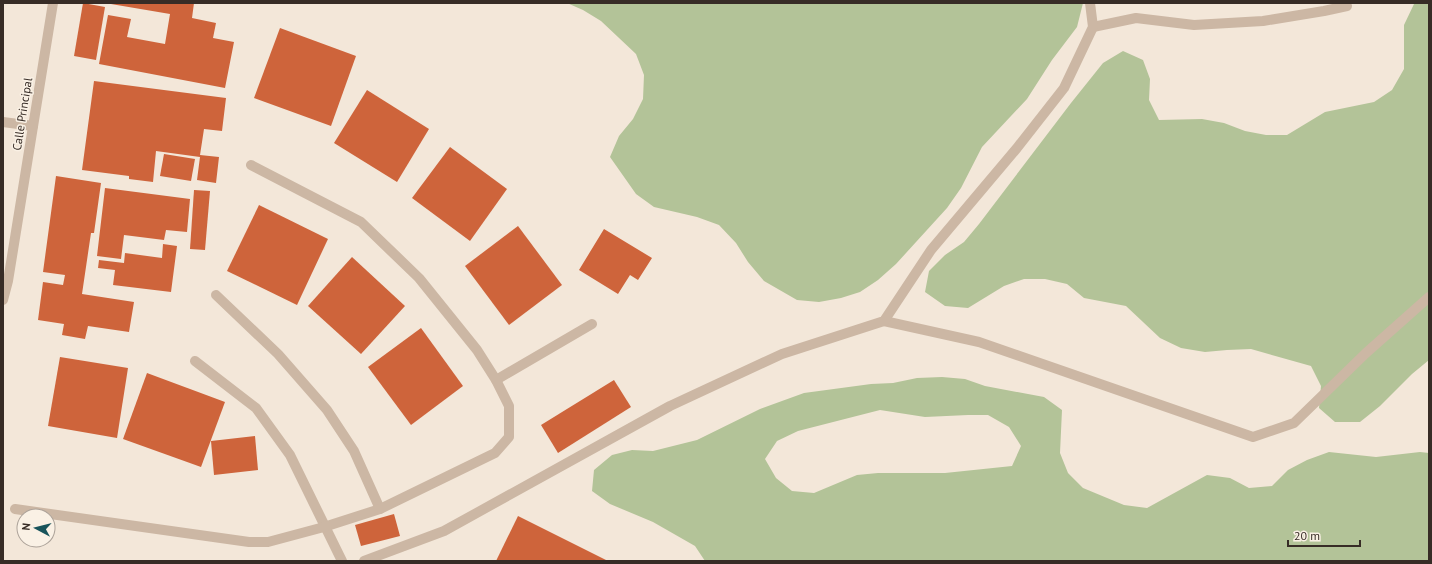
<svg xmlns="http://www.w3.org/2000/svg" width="1432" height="564" font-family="'PT Sans',sans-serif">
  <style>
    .green { fill: #b3c398; fill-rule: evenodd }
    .building { fill: #ce643b }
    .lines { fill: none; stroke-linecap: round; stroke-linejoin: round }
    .minor { stroke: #ccb7a4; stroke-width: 10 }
    .labels { text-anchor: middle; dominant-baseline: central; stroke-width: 3; stroke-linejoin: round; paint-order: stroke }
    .street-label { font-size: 12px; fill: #372c26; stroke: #faf1e5 }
  </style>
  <rect width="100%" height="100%" fill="#f3e7d9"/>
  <g class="green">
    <path d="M567 3H1083L1077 27 1052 60 1027 99 982 147 961 188 947 208 896 264 878 280 860 292 841 298 819 302 797 300 764 281 748 262 736 243 719 225 697 217 654 207 636 194 610 157 619 136 633 119 643 99 644 75 636 54 601 21 583 10Z"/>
    <path d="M1416 3H1429V360L1412 374 1380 406 1360 422H1335L1319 408 1321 386 1311 366 1251 349 1227 350 1205 352 1181 348 1160 338 1126 306 1084 298 1067 284 1045 279H1024L1004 286 968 308 945 306 925 292 929 271 945 255 964 242 979 224 1071 103 1103 63 1123 51 1143 60 1150 79 1149 100 1159 120 1202 119 1224 123 1245 131 1266 135H1287L1325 112 1374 102 1392 90 1404 69V25L1414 4Z"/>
    <path d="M942 377 965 379 985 386 1044 397 1062 410 1060 453 1068 473 1083 488 1124 505 1147 508 1207 475 1230 478 1249 488 1272 486 1288 470 1307 460 1329 452 1376 457 1420 452 1429 453V561H705L695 546 653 522 610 504 592 491 594 470 612 455 632 450 653 451 697 440 760 409 804 393 871 384 893 383 917 378ZM880 410 925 417 968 415H988L1009 427 1021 446 1012 466 945 473H878L857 475 814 493 792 491 776 478 765 459 777 441 798 431Z"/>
  </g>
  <g class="building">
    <path d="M83 3 105 7 96 60 74 56Z"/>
    <path d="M105 3H194L192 18 216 23 213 38 234 42 225 88 99 64 108 15 131 19 127 37 165 44 170 14Z"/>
    <path d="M280 28 356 56 331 126 254 98Z"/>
    <path d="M94 81 226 98 222 131 204 129 200 155 219 157 216 183 197 180 200 157 156 151 153 182 129 179V176L82 170Z"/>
    <path d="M367 90 429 129 397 182 334 143Z"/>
    <path d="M450 147 507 189 470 241 412 198Z"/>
    <path d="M164 154 195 159 191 181 160 176Z"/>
    <path d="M56 176 101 183 94 233H91L82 294 134 302 129 332 88 326 85 339 62 335 64 324 38 320 43 282 63 285 65 275 43 272Z"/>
    <path d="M105 188 190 199 187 232 166 230 164 240 124 235 121 259 97 256Z"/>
    <path d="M194 190 210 191 205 250 190 249Z"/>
    <path d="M259 205 328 239 297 305 227 271Z"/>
    <path d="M518 226 562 285 509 325 465 266Z"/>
    <path d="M604 229 652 258 638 280 630 275 618 294 579 270Z"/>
    <path d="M163 244 177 246 171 292 113 285 115 270 98 268 99 260 124 263 125 253 162 258Z"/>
    <path d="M352 257 405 306 361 354 308 306Z"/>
    <path d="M421 328 463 386 411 425 368 367Z"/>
    <path d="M60 357 128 368 117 438 48 426Z"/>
    <path d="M147 373 225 402 201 467 123 439Z"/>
    <path d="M614 380 631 407 558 453 541 425Z"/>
    <path d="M255 436 258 470 214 475 211 441Z"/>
    <path d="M394 514 400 536 361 546 355 525Z"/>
    <path d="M518 516 608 561H496Z"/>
  </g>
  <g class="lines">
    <g class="minor">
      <path d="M1093 27 1136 18 1194 25 1263 21 1324 11 1347 6"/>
      <path d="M3 122 33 126"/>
      <path d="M216 295 278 354 327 410 354 451 380 509"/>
      <path d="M3 300 8 281 53 3"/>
      <path d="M884 321 979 342 1253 437 1294 423 1366 353 1429 297"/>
      <path d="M195 361 256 408 290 455 342 561"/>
      <path d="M496 380 592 324"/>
      <path d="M15 509 249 542H268L324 527 380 509 495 453 509 437V406L496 380 477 350 419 278 361 222 251 165"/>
      <path d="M364 561 444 531 670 406 782 354 884 321 931 250 1017 148 1064 88 1093 27 1090 3"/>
    </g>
  </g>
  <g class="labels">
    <g class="street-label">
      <text transform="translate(22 114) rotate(-81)">Calle Principal</text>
    </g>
  </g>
  <rect width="1432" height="564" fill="none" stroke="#372c26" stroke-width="8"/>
  <g transform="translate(36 528) rotate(277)"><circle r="19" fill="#faf1e5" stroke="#aca299"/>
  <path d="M0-3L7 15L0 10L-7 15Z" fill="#19545b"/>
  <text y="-6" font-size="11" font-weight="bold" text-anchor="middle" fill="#372c26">N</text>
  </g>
  <path d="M1288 540v6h72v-6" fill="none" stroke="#372c26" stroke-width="2"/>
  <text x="1294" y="540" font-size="12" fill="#372c26" stroke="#faf1e5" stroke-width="3" paint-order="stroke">20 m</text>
</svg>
